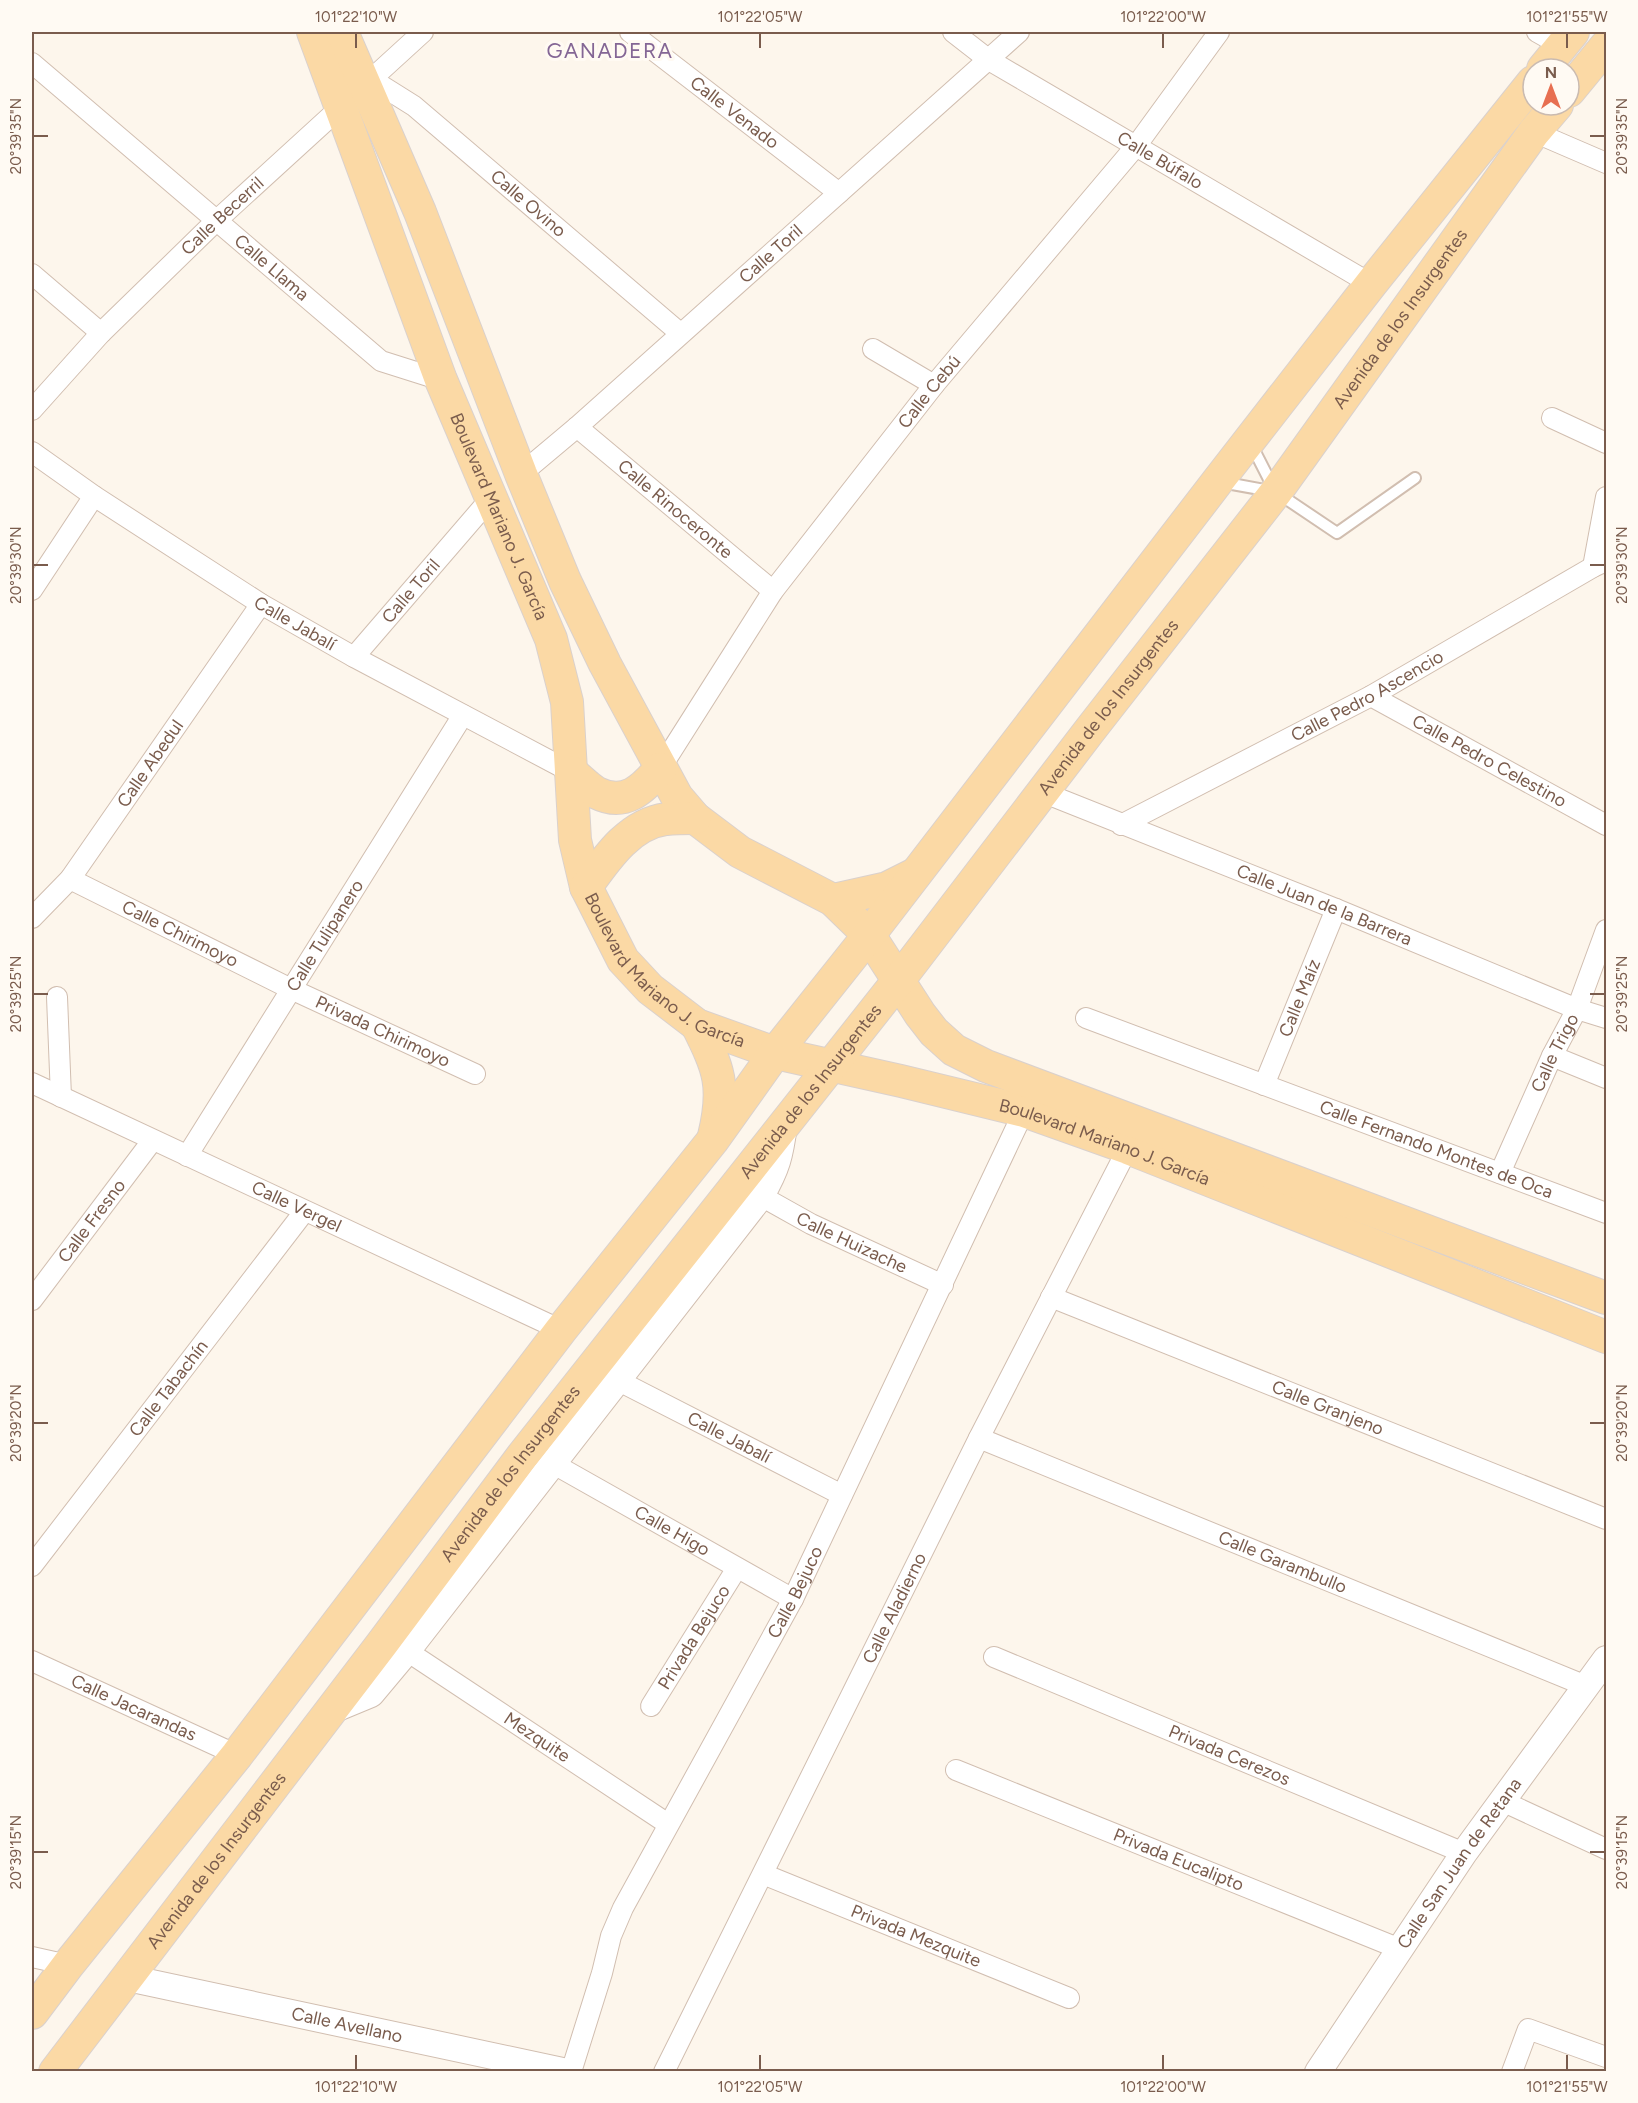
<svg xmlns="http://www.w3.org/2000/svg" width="1638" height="2103" font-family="Figtree,sans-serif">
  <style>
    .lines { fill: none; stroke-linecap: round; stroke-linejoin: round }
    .service-casing { stroke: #d1beb0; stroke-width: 14 }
    .minor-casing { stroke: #d1beb0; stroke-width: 22 }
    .tertiary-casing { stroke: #d1beb0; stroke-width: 28 }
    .primary-casing { stroke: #dad1cd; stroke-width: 34 }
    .service { stroke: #fff; stroke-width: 10 }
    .minor { stroke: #fff; stroke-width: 20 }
    .tertiary { stroke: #fff; stroke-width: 26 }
    .primary { stroke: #fbd9a5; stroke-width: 32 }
    .ticks { fill: none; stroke: #7a5c4d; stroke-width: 2 }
    .labels { text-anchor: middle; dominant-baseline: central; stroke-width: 6; stroke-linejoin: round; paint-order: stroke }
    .street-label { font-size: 18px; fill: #7a5c4d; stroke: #fffaf3 }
    .quarter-label { font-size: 21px; letter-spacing: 1.5px; fill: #846695; stroke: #fffaf3 }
    .neatline { fill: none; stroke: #7a5c4d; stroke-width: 2 }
    .ticks-label { font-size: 15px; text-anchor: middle; fill: #7a5c4d }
  </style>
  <rect width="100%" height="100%" fill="#fdf6ec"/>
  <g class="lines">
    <g class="service-casing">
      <g id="service">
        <path d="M1251 444 1274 489"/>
        <path d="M1221 482 1276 492 1337 533 1415 478"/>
      </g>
    </g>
    <g class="minor-casing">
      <g id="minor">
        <path id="s1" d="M630 32 839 193"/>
        <path id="s2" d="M953 32 989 60 1371 284"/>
        <path d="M1537 32 1562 46"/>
        <path id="s3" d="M32 63 381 361 441 380"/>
        <path id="s4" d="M371 79 414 106 680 333"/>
        <path d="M1534 132 1606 163"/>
        <path d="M32 274 101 333"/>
        <path d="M873 349 934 385"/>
        <path id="s5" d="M32 410 101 333 216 221 423 32"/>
        <path d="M1552 418 1606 443"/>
        <path id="s6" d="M577 427 773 591"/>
        <path id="s7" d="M32 452 94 496 261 604 354 657 571 772"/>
        <path id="s8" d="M521 474 577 427 1019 32"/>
        <path d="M1593 567 1606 497"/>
        <path d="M32 590 94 496"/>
        <path id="s9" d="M354 657 491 498"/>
        <path id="s10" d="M1371 696 1606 825"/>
        <path id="s11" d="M660 769 773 591 934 385 1136 146 1219 32"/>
        <path id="s12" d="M1042 792 1336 909 1577 1009 1606 1018"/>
        <path id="s13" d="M1121 825 1371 696 1593 567 1606 561"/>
        <path id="s14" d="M70 879 291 989 475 1074"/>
        <path id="s15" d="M32 918 70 879 261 604"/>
        <path d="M57 997 61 1097"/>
        <path id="s16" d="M1086 1018 1606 1213"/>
        <path d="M1552 1056 1606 1078"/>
        <path id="s17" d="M32 1083 561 1330"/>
        <path id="s18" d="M1264 1085 1336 909"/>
        <path id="s19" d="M187 1156 463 715"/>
        <path id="s20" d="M1500 1173 1552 1056 1577 1009 1606 930"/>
        <path id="s21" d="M761 1196 811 1224 943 1285"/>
        <path id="s22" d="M1051 1297 1606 1519"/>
        <path id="s23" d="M32 1300 152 1141"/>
        <path id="s24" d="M617 1380 842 1495"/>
        <path id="s25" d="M979 1438 1586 1686"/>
        <path id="s26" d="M552 1463 793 1599"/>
        <path id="s27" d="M32 1566 304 1212"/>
        <path id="s28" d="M407 1651 668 1824"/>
        <path id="s29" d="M994 1657 1464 1853"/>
        <path id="s30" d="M32 1661 237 1755"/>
        <path id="s31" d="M651 1706 737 1568"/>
        <path id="s32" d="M956 1770 1400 1949"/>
        <path d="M1502 1801 1606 1849"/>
        <path id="s33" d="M763 1874 1069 1998"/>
        <path d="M32 1957 68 1965"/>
        <path id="s34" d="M571 2072 602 1973 611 1936 623 1908 793 1599 1024 1111"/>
        <path id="s35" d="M664 2072 979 1438 1128 1148"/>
        <path d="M1512 2072 1528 2029 1606 2057"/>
      </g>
    </g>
    <g class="tertiary-casing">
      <g id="tertiary">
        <path d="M330 1711 371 1694 407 1651 761 1196C777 1168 780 1156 784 1125"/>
        <path id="s36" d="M128 1978 567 2072"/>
        <path id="s37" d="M1318 2072 1464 1853 1606 1659"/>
      </g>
    </g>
    <g class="primary-casing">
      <g id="primary">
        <path id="s38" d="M313 32 441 380 551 639 567 702 575 840 586 887 623 960 650 989 697 1025 775 1053 901 1081 1024 1111 1128 1148 1606 1337"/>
        <path d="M342 32 420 212 521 474 565 581 605 664 677 797 695 818 740 852 833 900 869 935 920 1014 934 1032 954 1050 986 1066 1606 1298"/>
        <path d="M1543 69 1573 32"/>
        <path d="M1569 91 1606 46"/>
        <path d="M571 772C579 778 588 788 597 793 625 807 643 789 660 769"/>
        <path d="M586 887C606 859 629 824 666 819 676 818 686 818 695 818"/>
        <path d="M833 900 887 888 915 874"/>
        <path d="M697 1025C719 1069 726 1086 714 1136"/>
        <path d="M32 2013 68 1965 237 1755 561 1330 713 1140 775 1053 869 935 1217 482 1371 284 1533 82"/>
        <path id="s39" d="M55 2072 381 1645 523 1455 898 981 1090 730 1276 492 1534 132 1557 105"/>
      </g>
    </g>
    <use href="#service" class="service"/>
    <use href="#minor" class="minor"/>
    <use href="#tertiary" class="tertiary"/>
    <use href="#primary" class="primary"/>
  </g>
  <path class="ticks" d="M356 33V48M760 33V48M1163 33V48M1567 33V48M33 136H48M1590 136H1605M33 565H48M1590 565H1605M33 994H48M1590 994H1605M33 1423H48M1590 1423H1605M33 1852H48M1590 1852H1605M356 2055V2070M760 2055V2070M1163 2055V2070M1567 2055V2070"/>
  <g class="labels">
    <g class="street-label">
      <text stroke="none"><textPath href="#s1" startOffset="132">Calle Venado</textPath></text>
      <text stroke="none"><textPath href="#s2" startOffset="244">Calle Búfalo</textPath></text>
      <text stroke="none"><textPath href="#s4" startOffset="201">Calle Ovino</textPath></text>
      <text stroke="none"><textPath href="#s5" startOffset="272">Calle Becerril</textPath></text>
      <text stroke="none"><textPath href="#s8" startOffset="333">Calle Toril</textPath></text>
      <text stroke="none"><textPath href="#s3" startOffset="315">Calle Llama</textPath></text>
      <text stroke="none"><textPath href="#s39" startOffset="2210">Avenida de los Insurgentes</textPath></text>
      <text stroke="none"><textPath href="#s11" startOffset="464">Calle Cebú</textPath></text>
      <text stroke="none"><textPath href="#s6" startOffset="128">Calle Rinoceronte</textPath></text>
      <text stroke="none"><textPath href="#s38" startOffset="519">Boulevard Mariano J. García</textPath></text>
      <text stroke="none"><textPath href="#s9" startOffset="87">Calle Toril</textPath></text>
      <text stroke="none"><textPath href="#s7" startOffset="314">Calle Jabalí</textPath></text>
      <text stroke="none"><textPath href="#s13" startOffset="278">Calle Pedro Ascencio</textPath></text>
      <text stroke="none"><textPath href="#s39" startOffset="1724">Avenida de los Insurgentes</textPath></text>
      <text stroke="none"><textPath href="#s10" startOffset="135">Calle Pedro Celestino</textPath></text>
      <text stroke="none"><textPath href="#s15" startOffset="195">Calle Abedul</textPath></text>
      <text stroke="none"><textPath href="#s12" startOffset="304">Calle Juan de la Barrera</textPath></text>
      <text stroke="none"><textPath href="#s14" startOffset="123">Calle Chirimoyo</textPath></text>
      <text stroke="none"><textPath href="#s19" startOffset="260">Calle Tulipanero</textPath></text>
      <text stroke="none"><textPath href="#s38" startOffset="1023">Boulevard Mariano J. García</textPath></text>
      <text stroke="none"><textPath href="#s18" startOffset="94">Calle Maíz</textPath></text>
      <text stroke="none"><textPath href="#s14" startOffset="348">Privada Chirimoyo</textPath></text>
      <text stroke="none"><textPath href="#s20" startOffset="132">Calle Trigo</textPath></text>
      <text stroke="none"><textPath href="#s39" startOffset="1238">Avenida de los Insurgentes</textPath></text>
      <text stroke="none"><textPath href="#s38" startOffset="1509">Boulevard Mariano J. García</textPath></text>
      <text stroke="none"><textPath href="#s16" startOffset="374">Calle Fernando Montes de Oca</textPath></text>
      <text stroke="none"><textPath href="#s17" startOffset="292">Calle Vergel</textPath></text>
      <text stroke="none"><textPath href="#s23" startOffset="99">Calle Fresno</textPath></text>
      <text stroke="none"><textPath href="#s21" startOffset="102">Calle Huizache</textPath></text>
      <text stroke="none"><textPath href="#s27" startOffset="224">Calle Tabachín</textPath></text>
      <text stroke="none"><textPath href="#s22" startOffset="298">Calle Granjeno</textPath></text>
      <text stroke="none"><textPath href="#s24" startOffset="126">Calle Jabalí</textPath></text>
      <text stroke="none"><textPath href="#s39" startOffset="752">Avenida de los Insurgentes</textPath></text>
      <text stroke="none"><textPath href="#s26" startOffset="138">Calle Higo</textPath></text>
      <text stroke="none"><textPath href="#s25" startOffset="328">Calle Garambullo</textPath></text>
      <text stroke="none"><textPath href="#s34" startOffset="532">Calle Bejuco</textPath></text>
      <text stroke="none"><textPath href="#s35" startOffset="518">Calle Aladierno</textPath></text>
      <text stroke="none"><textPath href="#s31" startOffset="81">Privada Bejuco</textPath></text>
      <text stroke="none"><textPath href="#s30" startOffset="112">Calle Jacarandas</textPath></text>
      <text stroke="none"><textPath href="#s28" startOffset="156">Mezquite</textPath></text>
      <text stroke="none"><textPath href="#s29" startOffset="255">Privada Cerezos</textPath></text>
      <text stroke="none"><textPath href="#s32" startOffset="240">Privada Eucalipto</textPath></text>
      <text stroke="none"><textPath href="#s39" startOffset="266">Avenida de los Insurgentes</textPath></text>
      <text stroke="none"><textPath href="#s37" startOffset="252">Calle San Juan de Retana</textPath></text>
      <text stroke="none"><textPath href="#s33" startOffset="165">Privada Mezquite</textPath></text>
      <text stroke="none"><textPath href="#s36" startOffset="224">Calle Avellano</textPath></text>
    </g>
    <g class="quarter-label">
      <text x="610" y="50">GANADERA</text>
    </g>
  </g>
  <rect width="1638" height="2103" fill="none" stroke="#fffaf3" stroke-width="66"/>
  <g transform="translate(1551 87)"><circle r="28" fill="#fffaf3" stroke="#cabbb1" stroke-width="1.5"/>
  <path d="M0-4.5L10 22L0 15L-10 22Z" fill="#e76f51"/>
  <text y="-9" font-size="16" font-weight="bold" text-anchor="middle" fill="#7a5c4d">N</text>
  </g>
  <rect x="33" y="33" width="1572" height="2037" class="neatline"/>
  <g class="ticks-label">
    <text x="356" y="22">101°22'10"W</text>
    <text x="760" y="22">101°22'05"W</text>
    <text x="1163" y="22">101°22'00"W</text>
    <text x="1567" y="22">101°21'55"W</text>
    <text transform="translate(16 136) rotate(-90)" y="5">20°39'35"N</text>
    <text transform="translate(1622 136) rotate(-90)" y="5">20°39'35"N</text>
    <text transform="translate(16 565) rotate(-90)" y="5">20°39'30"N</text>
    <text transform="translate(1622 565) rotate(-90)" y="5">20°39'30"N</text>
    <text transform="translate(16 994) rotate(-90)" y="5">20°39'25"N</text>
    <text transform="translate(1622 994) rotate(-90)" y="5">20°39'25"N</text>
    <text transform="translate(16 1423) rotate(-90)" y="5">20°39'20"N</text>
    <text transform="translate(1622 1423) rotate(-90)" y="5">20°39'20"N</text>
    <text transform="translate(16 1852) rotate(-90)" y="5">20°39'15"N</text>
    <text transform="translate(1622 1852) rotate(-90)" y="5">20°39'15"N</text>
    <text x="356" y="2092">101°22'10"W</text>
    <text x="760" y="2092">101°22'05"W</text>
    <text x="1163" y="2092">101°22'00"W</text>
    <text x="1567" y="2092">101°21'55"W</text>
  </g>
</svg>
